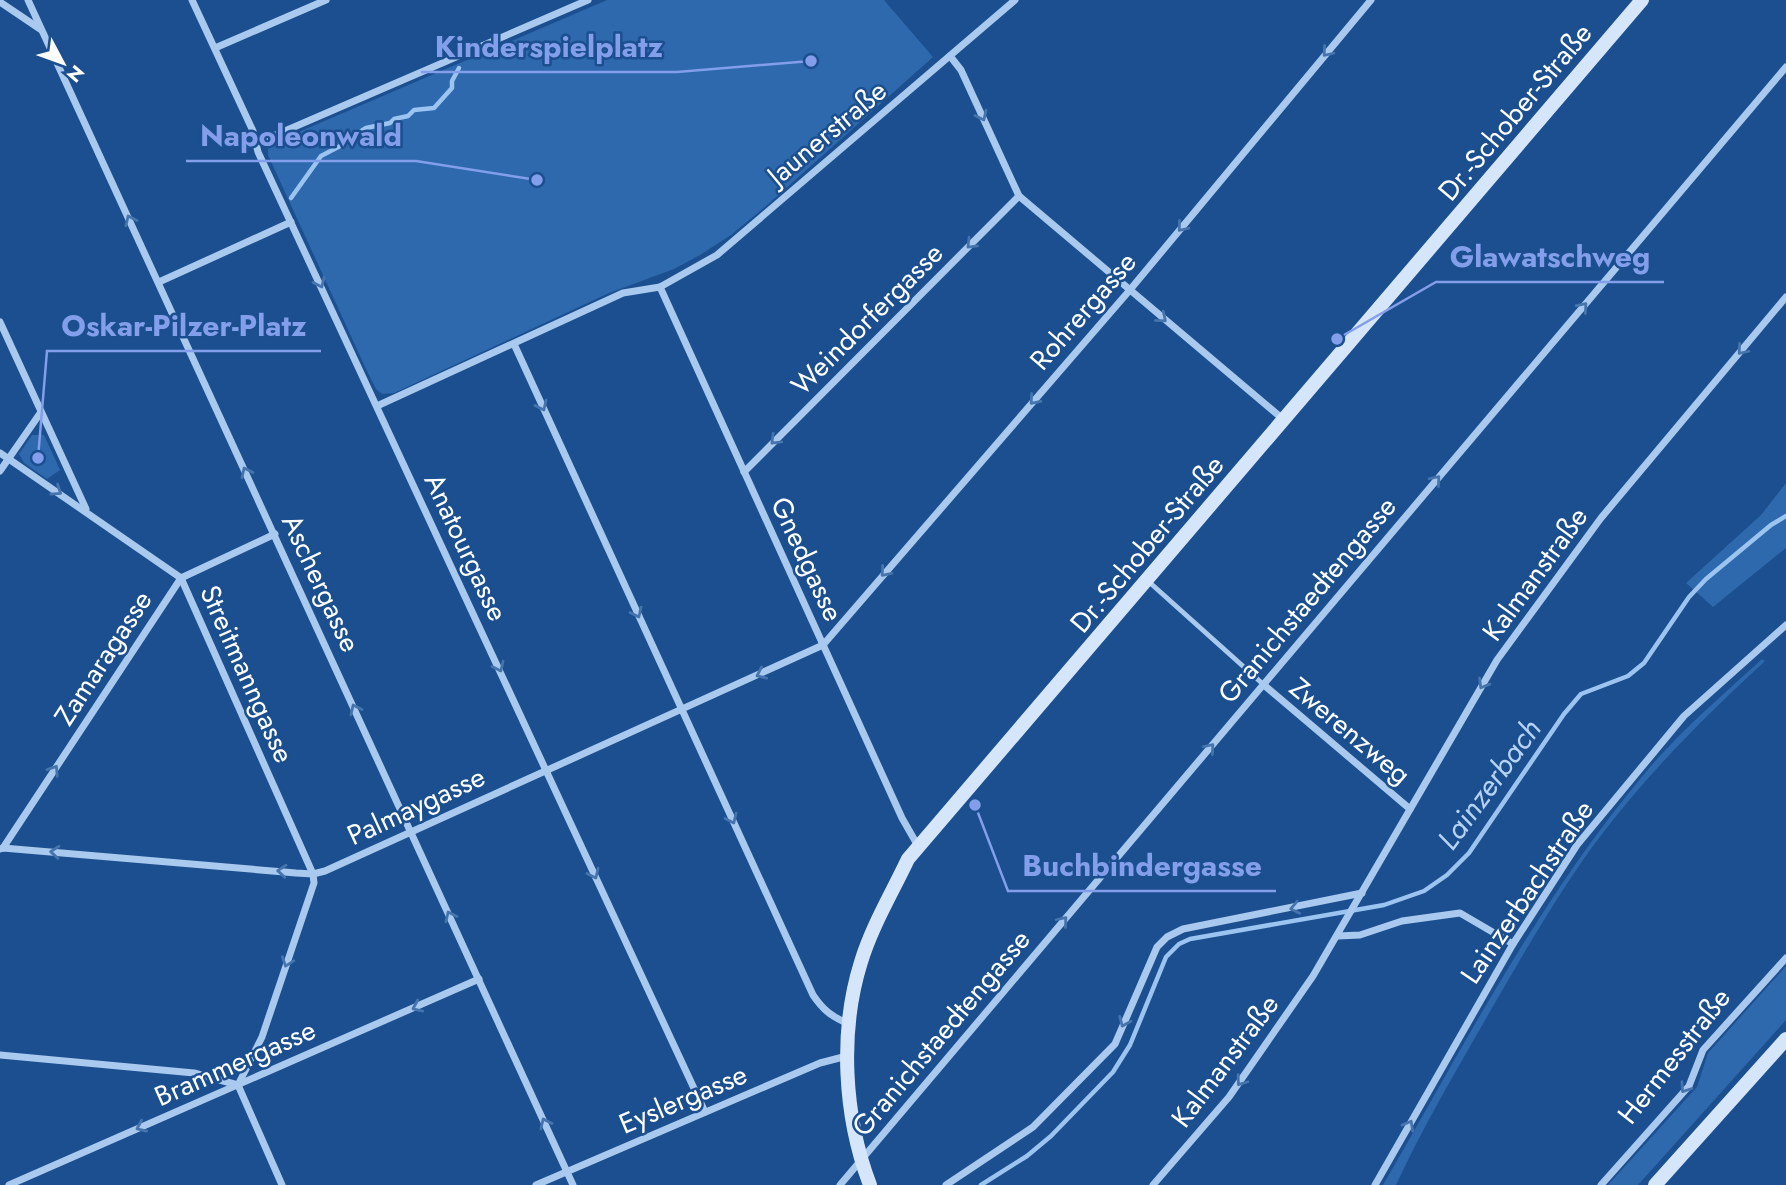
<svg xmlns="http://www.w3.org/2000/svg" width="1786" height="1185" font-family="Jost,sans-serif">
  <style>
    .green { fill: #2e69ad }
    .lines { fill: none; stroke-linecap: round; stroke-linejoin: round }
    .stream { stroke: #9cc4f0; stroke-width: 4.5 }
    .lane { stroke: #a9c9ee; stroke-width: 5 }
    .street { stroke: #a9c9ee; stroke-width: 7 }
    .secondary { stroke: #d6e6fa; stroke-width: 14 }
    .oneway { stroke: #4674ac }
    .labels { text-anchor: middle; dominant-baseline: central; stroke-width: 5; stroke-linejoin: round; paint-order: stroke }
    .street-label { font-size: 28px; fill: #fff; stroke: #1b4f8f }
    .water-label { font-size: 30px; font-style: italic; fill: #b5d3f5; stroke: #1b4f8f }
    .leader { fill: none; stroke: #839eea; stroke-width: 2.5 }
    .callout-dot { fill: #839eea; stroke: #1b4f8f; stroke-width: 2.5 }
    .callout-label { font-size: 30px; text-anchor: middle; font-weight: bold; fill: #839eea; stroke: #1b4f8f; stroke-width: 5; stroke-linejoin: round; paint-order: stroke }
  </style>
  <rect width="100%" height="100%" fill="#1b4f8f"/>
  <g class="green">
    <path d="M607 0H884L933 57 766 206 731 235 700 255 674 269 609 293 394 393 382 394 376 389 366 369 268 155V148L273 143Z"/>
    <path d="M32 435H44L60 470 47 479 24 463 19 454Z"/>
    <path d="M1786 483V548L1713 607 1686 583 1761 515Z"/>
    <path d="M1762 659 1765 661C1699 722 1635 786 1583 860 1547 912 1515 968 1484 1022 1453 1076 1422 1129 1396 1185H1383C1464 1045 1540 898 1645 773 1680 731 1722 696 1762 659Z"/>
    <path d="M1786 966V1020L1638 1185H1608L1697 1087 1708 1053Z"/>
  </g>
  <g class="lines">
    <g class="stream">
      <path d="M291 198 321 156 344 144 349 139 366 128 390 123 394 119 408 116 414 110 434 108 452 88V81L459 68"/>
      <path d="M981 1185 1027 1156 1051 1136 1113 1072 1130 1045 1166 957 1179 944 1190 939 1384 905 1424 891 1447 875 1469 853 1564 714 1581 694 1628 676 1644 663 1689 597 1706 579 1771 525 1786 516"/>
    </g>
    <path class="lane" d="M1148 581 1264 685"/>
    <g class="street">
      <path d="M28 0 573 1185"/>
      <path d="M192 0 253 131 258 152 705 1112"/>
      <path d="M0 2 40 29"/>
      <path d="M215 48 326 0"/>
      <path d="M950 56 961 70 1019 196 1284 420"/>
      <path d="M257 143 588 0"/>
      <path d="M159 282 291 222"/>
      <path d="M660 287 902 818 918 846"/>
      <path d="M0 322 86 509"/>
      <path d="M514 344 813 995C823 1010 832 1017 849 1024"/>
      <path d="M377 406 623 293 660 287 717 255 1015 0"/>
      <path d="M0 453 181 578 313 874 314 883 262 1037 238 1085 282 1185"/>
      <path d="M0 471 41 412"/>
      <path d="M744 472 1019 196"/>
      <path d="M1264 685 1410 809"/>
      <path d="M3 848 181 578 275 534"/>
      <path d="M0 849 3 848 296 873 313 874 325 871 823 645 1129 291 1371 0"/>
      <path d="M1338 936 1360 935 1402 921 1460 913 1513 944"/>
      <path d="M0 1055 194 1073 238 1085"/>
      <path d="M9 1185 479 979"/>
      <path d="M536 1185 820 1063 847 1056"/>
      <path d="M840 1185 1786 67"/>
      <path d="M946 1185 1033 1127 1115 1044 1157 947 1167 937 1183 929 1362 893"/>
      <path d="M1153 1185 1229 1097 1313 976 1497 660 1601 518 1786 297"/>
      <path d="M1375 1185 1513 944 1577 845 1684 716 1786 625"/>
      <path d="M1601 1185 1689 1086 1703 1050 1786 958"/>
    </g>
    <g class="secondary">
      <path d="M870 1185C844 1117 839 1032 861 962 872 926 892 893 908 859L1642 0"/>
      <path d="M1655 1185 1786 1039"/>
    </g>
  </g>
  <defs><path id="oneway-chevron" d="M-2-3.5L2.5 0L-2 3.5" fill="none" stroke-width="1.6" stroke-linecap="round" stroke-linejoin="round" transform="scale(1.75)"/></defs>
  <g class="oneway">
    <use href="#oneway-chevron" transform="translate(1327 52) rotate(130)"/>
    <use href="#oneway-chevron" transform="translate(982 116) rotate(65)"/>
    <use href="#oneway-chevron" transform="translate(130 220) rotate(-115)"/>
    <use href="#oneway-chevron" transform="translate(1182 227) rotate(130)"/>
    <use href="#oneway-chevron" transform="translate(971 244) rotate(135)"/>
    <use href="#oneway-chevron" transform="translate(320 283) rotate(65)"/>
    <use href="#oneway-chevron" transform="translate(1583 307) rotate(-49)"/>
    <use href="#oneway-chevron" transform="translate(1162 318) rotate(40)"/>
    <use href="#oneway-chevron" transform="translate(1742 350) rotate(130)"/>
    <use href="#oneway-chevron" transform="translate(1034 400) rotate(131)"/>
    <use href="#oneway-chevron" transform="translate(542 406) rotate(65)"/>
    <use href="#oneway-chevron" transform="translate(775 440) rotate(135)"/>
    <use href="#oneway-chevron" transform="translate(246 472) rotate(-115)"/>
    <use href="#oneway-chevron" transform="translate(1436 480) rotate(-50)"/>
    <use href="#oneway-chevron" transform="translate(57 491) rotate(34)"/>
    <use href="#oneway-chevron" transform="translate(885 572) rotate(131)"/>
    <use href="#oneway-chevron" transform="translate(637 613) rotate(65)"/>
    <use href="#oneway-chevron" transform="translate(499 667) rotate(65)"/>
    <use href="#oneway-chevron" transform="translate(761 674) rotate(155)"/>
    <use href="#oneway-chevron" transform="translate(1483 684) rotate(121)"/>
    <use href="#oneway-chevron" transform="translate(355 709) rotate(-115)"/>
    <use href="#oneway-chevron" transform="translate(1210 748) rotate(-50)"/>
    <use href="#oneway-chevron" transform="translate(54 770) rotate(-57)"/>
    <use href="#oneway-chevron" transform="translate(732 819) rotate(65)"/>
    <use href="#oneway-chevron" transform="translate(55 852) rotate(-175)"/>
    <use href="#oneway-chevron" transform="translate(282 871) rotate(-175)"/>
    <use href="#oneway-chevron" transform="translate(594 874) rotate(65)"/>
    <use href="#oneway-chevron" transform="translate(1295 908) rotate(168)"/>
    <use href="#oneway-chevron" transform="translate(450 916) rotate(-115)"/>
    <use href="#oneway-chevron" transform="translate(1063 921) rotate(-50)"/>
    <use href="#oneway-chevron" transform="translate(287 962) rotate(109)"/>
    <use href="#oneway-chevron" transform="translate(417 1007) rotate(156)"/>
    <use href="#oneway-chevron" transform="translate(1124 1022) rotate(113)"/>
    <use href="#oneway-chevron" transform="translate(1241 1081) rotate(126)"/>
    <use href="#oneway-chevron" transform="translate(1685 1088) rotate(124)"/>
    <use href="#oneway-chevron" transform="translate(545 1123) rotate(-115)"/>
    <use href="#oneway-chevron" transform="translate(1409 1125) rotate(-61)"/>
    <use href="#oneway-chevron" transform="translate(141 1127) rotate(156)"/>
  </g>
  <g class="labels">
    <g class="street-label">
      <text transform="translate(1515 112) rotate(-50)">Dr.-Schober-Straße</text>
      <text transform="translate(827 133) rotate(-40)">Jaunerstraße</text>
      <text transform="translate(1083 311) rotate(-49)">Rohrergasse</text>
      <text transform="translate(867 319) rotate(-45)">Weindorfergasse</text>
      <text transform="translate(1147 544) rotate(-50)">Dr.-Schober-Straße</text>
      <text transform="translate(466 547) rotate(65)">Anatourgasse</text>
      <text transform="translate(807 559) rotate(65)">Gnedgasse</text>
      <text transform="translate(1535 574) rotate(-54)">Kalmanstraße</text>
      <text transform="translate(321 583) rotate(65)">Aschergasse</text>
      <text transform="translate(1307 600) rotate(-50)">Granichstaedtengasse</text>
      <text transform="translate(103 658) rotate(-57)">Zamaragasse</text>
      <text transform="translate(247 674) rotate(66)">Streitmanngasse</text>
      <text transform="translate(1350 731) rotate(40)">Zwerenzweg</text>
      <text transform="translate(416 806) rotate(-25)">Palmaygasse</text>
      <text transform="translate(1527 892) rotate(-56)">Lainzerbachstraße</text>
      <text transform="translate(941 1033) rotate(-50)">Granichstaedtengasse</text>
      <text transform="translate(1674 1056) rotate(-52)">Hermesstraße</text>
      <text transform="translate(1225 1061) rotate(-53)">Kalmanstraße</text>
      <text transform="translate(235 1063) rotate(-24)">Brammergasse</text>
      <text transform="translate(683 1099) rotate(-23)">Eyslergasse</text>
    </g>
    <g class="water-label">
      <text transform="translate(1489 784) rotate(-54)">Lainzerbach</text>
    </g>
  </g>
  <path class="leader" d="M811 61L677 72H421M537 180L416 161H186M1337 339L1436 282H1664M38 458L47 351H321M975 805L1008 891H1276"/>
  <g class="callout-dot">
    <circle cx="811" cy="61" r="7"/>
    <circle cx="537" cy="180" r="7"/>
    <circle cx="1337" cy="339" r="7"/>
    <circle cx="38" cy="458" r="7"/>
    <circle cx="975" cy="805" r="7"/>
  </g>
  <g class="callout-label">
    <text x="549" y="57">Kinderspielplatz</text>
    <text x="301" y="146">Napoleonwald</text>
    <text x="1550" y="267">Glawatschweg</text>
    <text x="184" y="336">Oskar-Pilzer-Platz</text>
    <text x="1142" y="876">Buchbindergasse</text>
  </g>
  <g transform="translate(63 63) rotate(131)" stroke="#1b4f8f" stroke-width="5" paint-order="stroke">
  <path d="M0-5L12 26L0 18L-12 26Z" fill="#ffffff"/>
  <text y="-10" font-size="19" font-weight="bold" text-anchor="middle" fill="#ffffff">N</text>
  </g>
</svg>
